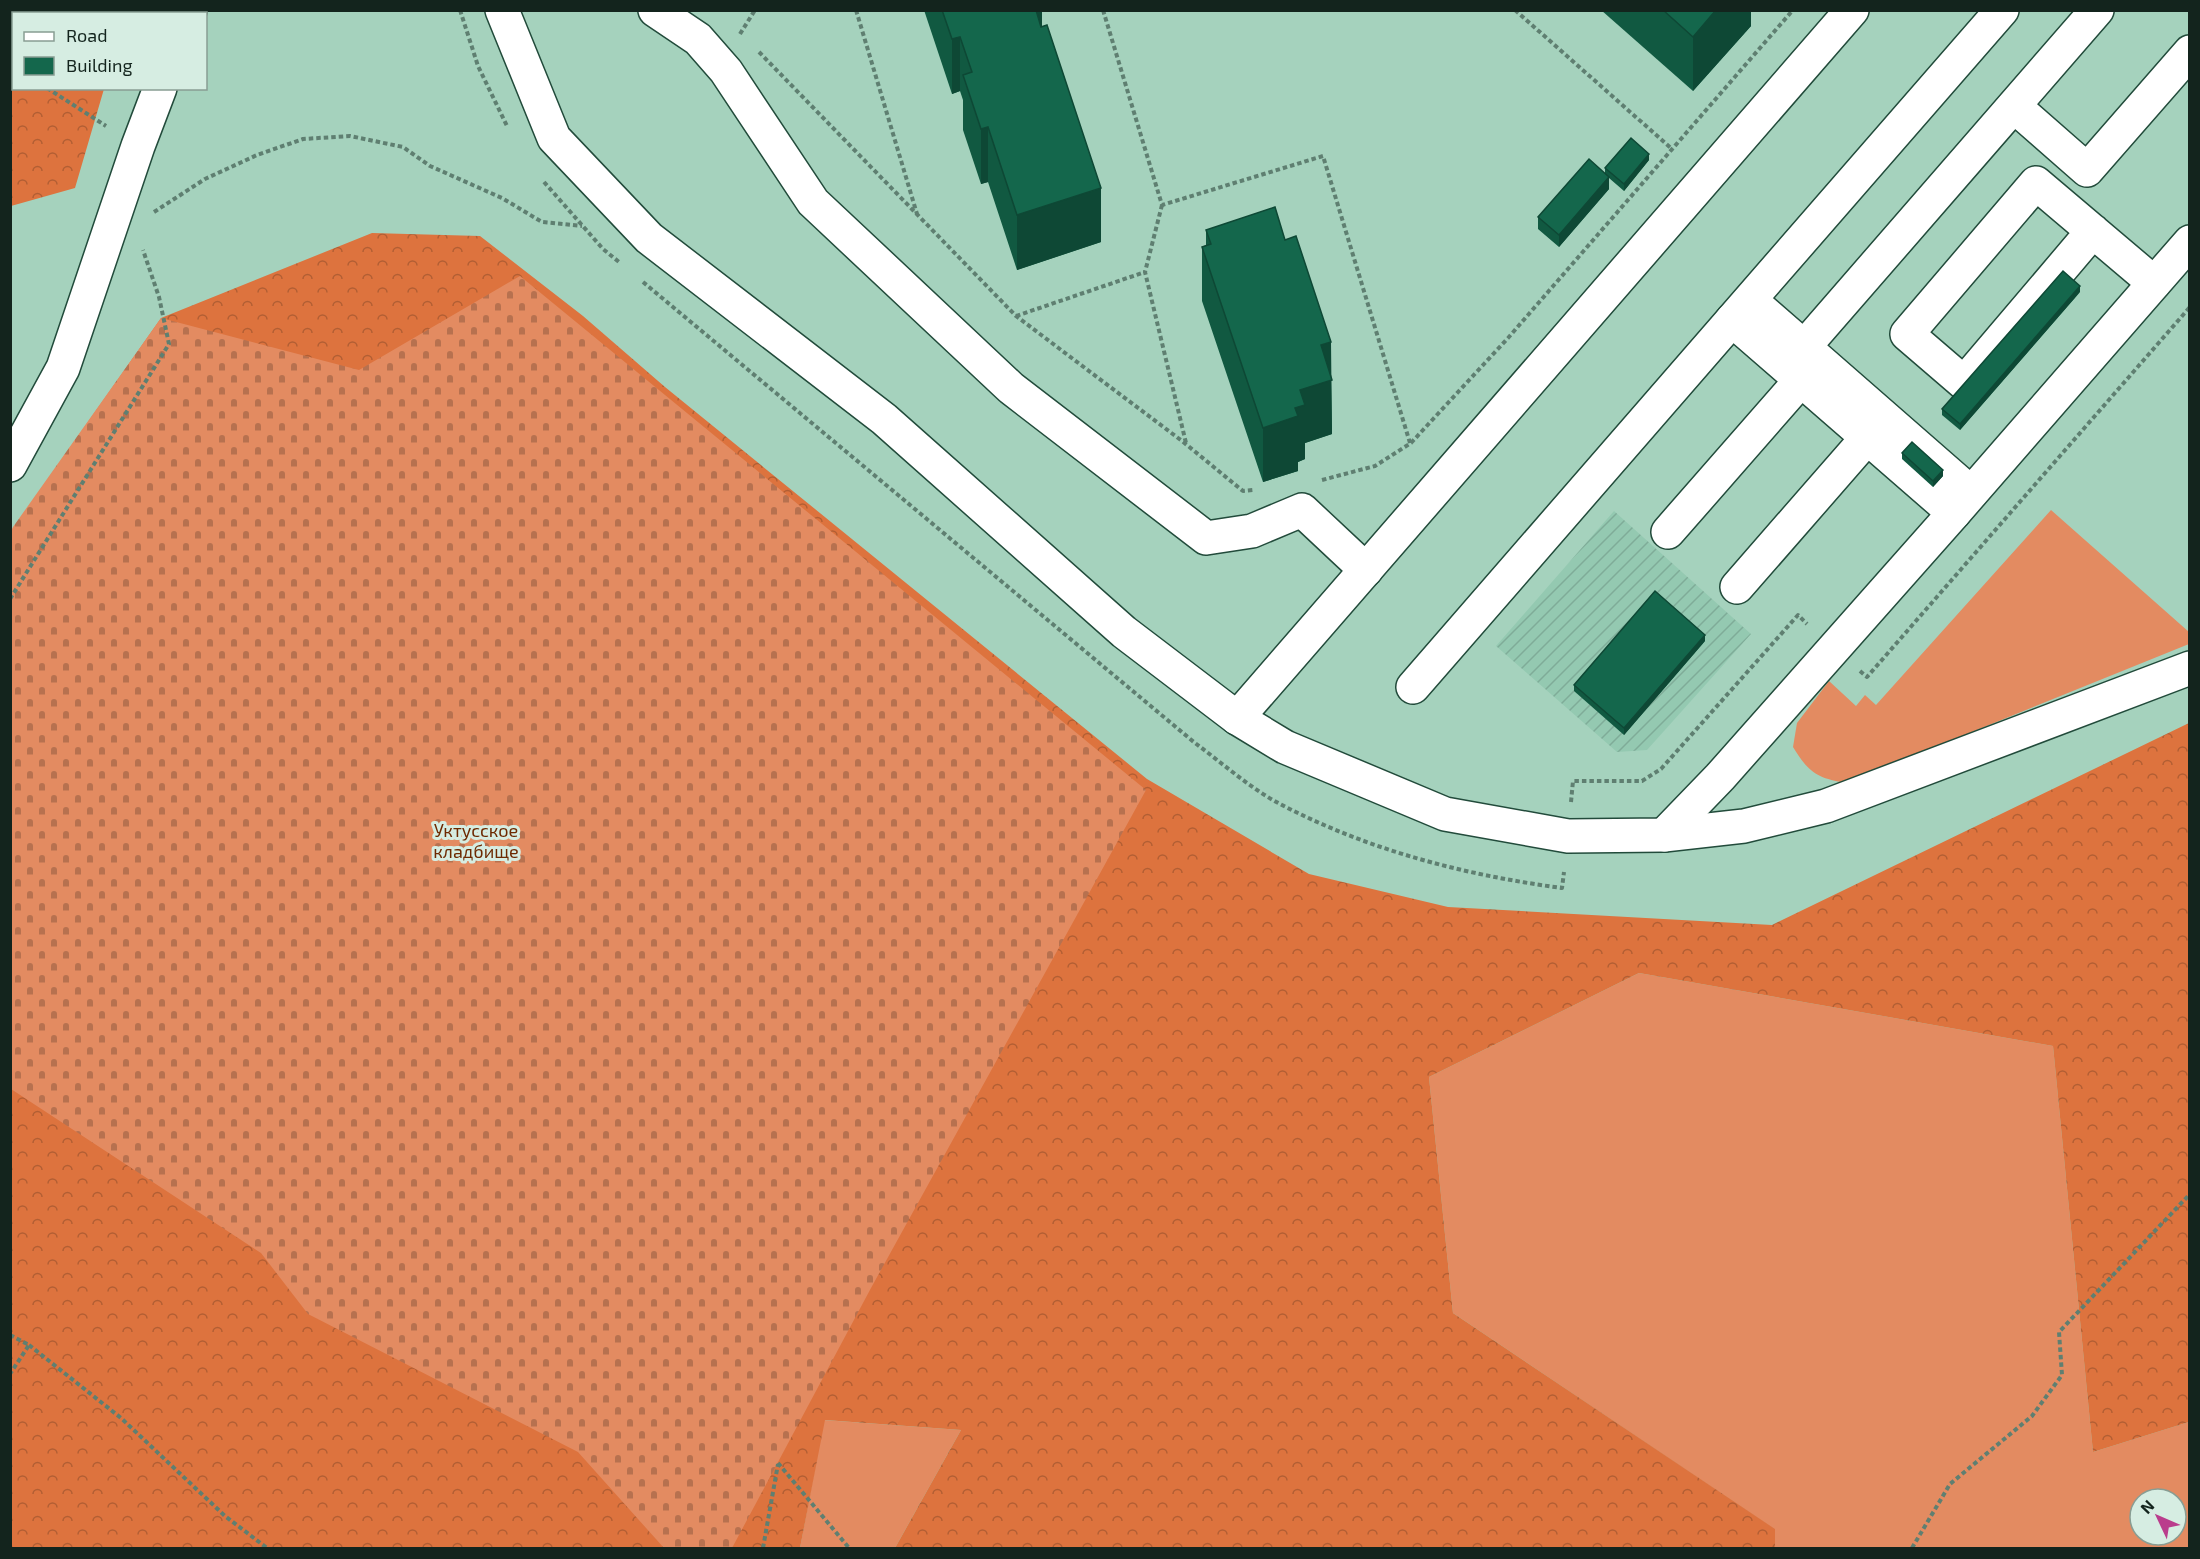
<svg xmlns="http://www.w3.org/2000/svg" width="2200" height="1559" font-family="'Exo 2',sans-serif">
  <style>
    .industrial { fill: url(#industrial-furrows) }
    .grass { fill: #e38b61; fill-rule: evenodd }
    .forest { fill: url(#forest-crowns) }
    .cemetery { fill: url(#cemetery-stones) }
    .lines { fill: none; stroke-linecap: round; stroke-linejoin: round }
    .minor-casing { stroke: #224b3b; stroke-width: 36 }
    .path { stroke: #5f7f71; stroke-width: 4; stroke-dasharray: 4.5 3; stroke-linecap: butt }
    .minor { stroke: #fff; stroke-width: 33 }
    .wall { fill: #115941 }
    .shaded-wall { fill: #0e4835 }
    .building { fill: #14674c; stroke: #0e4835; stroke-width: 1.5 }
    .labels { text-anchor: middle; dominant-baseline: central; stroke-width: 6; stroke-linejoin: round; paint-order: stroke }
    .park-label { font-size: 18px; fill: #6d2900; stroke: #d6ede2 }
  </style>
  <defs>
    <pattern id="industrial-furrows" width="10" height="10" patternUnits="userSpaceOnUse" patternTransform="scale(1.5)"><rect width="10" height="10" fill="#94c9b1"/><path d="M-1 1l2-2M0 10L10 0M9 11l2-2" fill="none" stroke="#7fac98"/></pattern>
    <pattern id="forest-crowns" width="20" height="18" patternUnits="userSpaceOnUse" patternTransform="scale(1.5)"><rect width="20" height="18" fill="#dd733e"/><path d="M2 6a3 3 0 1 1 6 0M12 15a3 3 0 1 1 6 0" fill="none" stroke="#b25e33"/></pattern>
    <pattern id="cemetery-stones" width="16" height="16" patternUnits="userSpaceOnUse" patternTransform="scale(1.5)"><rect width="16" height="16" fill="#e38b61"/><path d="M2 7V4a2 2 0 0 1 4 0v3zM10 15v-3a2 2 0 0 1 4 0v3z" fill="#b7714f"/></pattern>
  </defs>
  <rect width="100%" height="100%" fill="#a5d2bd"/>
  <path class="industrial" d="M1614 511 1751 634 1647 750 1617 752 1496 646Z"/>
  <g class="grass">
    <path d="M2051 510 2189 632V644L1846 783C1817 778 1809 773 1793 747L1797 723 1829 681 1856 706 1865 695 1876 705Z"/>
    <path d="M1639 973 2053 1046 2093 1452 2189 1422V1548H1775L1774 1529 1453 1313 1429 1077ZM2140 1499H2176V1535H2140Z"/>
    <path d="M824 1420 961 1430 895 1548H800Z"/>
  </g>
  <g class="forest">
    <path d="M11 10 127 11 126 14H14V88L104 89 75 188 11 206Z"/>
    <path d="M372 233 480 236 583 316 665 387 1147 779 1309 874 1448 907 1772 925 2189 723V1422L2093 1452 2053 1046 1639 973 1429 1077 1453 1313 1775 1529V1548H895L961 1430 825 1420 800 1548H11L10 533 161 318Z"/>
  </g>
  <path class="cemetery" d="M520 276 1146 790 871 1288 732 1548H664L578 1452 308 1314 261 1253 11 1089 10 533 13 527 161 318 359 370Z"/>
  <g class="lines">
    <g class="minor-casing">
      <g id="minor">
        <path d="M502 10 554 138 649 238 884 419 1124 632 1237 718 1285 747 1445 814 1568 836 1664 835 1744 826 1826 806 2190 668"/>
        <path d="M655 10 698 39 726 71 813 202 1011 388 1206 538 1252 531 1302 510 1366 570"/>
        <path d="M189 14 190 10"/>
        <path d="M2014 106 2087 170 2190 52"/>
        <path d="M2093 231 1964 383 1907 334 2036 183 2154 283"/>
        <path d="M1750 300 1804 347"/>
        <path d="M10 465 63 368 138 146 160 88"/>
        <path d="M1971 493 1804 347 2097 10"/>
        <path d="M1954 513 1732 320 2002 10"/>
        <path d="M1668 532 1801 380"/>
        <path d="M1737 587 1867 438"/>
        <path d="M1413 687 1732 320"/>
        <path d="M1237 718 1852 10"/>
        <path d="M1664 835 1720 777 1954 513 2190 242"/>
      </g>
    </g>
    <g class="path">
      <path d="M460 10 478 66 507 126"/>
      <path d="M856 10 917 214"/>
      <path d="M1103 10 1162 205 1323 156 1410 443"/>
      <path d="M1515 10 1672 149"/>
      <path d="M740 34 755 10"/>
      <path d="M10 49 14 52"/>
      <path d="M759 52 1016 316 1182 441 1243 491 1253 490"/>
      <path d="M47 88 106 126"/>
      <path d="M544 182 603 249 619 262"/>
      <path d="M1162 205 1145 272 1186 443"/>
      <path d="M154 212 205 179 257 155 303 139 350 136 403 147 430 166 502 198 542 222 582 226"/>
      <path d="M643 282 1195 743C1222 763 1250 788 1280 804 1368 850 1464 875 1562 888L1564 872"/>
      <path d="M1016 316 1145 272"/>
      <path d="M1322 480 1375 466 1411 443 1508 338 1793 10"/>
      <path d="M10 599 169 344 159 297 143 250"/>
      <path d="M1860 671 1867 677 2190 307"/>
      <path d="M1571 802 1573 781H1642L1661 769 1798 615 1807 624"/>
      <path d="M10 1335 29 1345 10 1374"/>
      <path d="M29 1345 121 1418 225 1516 267 1548"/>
      <path d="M778 1463 849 1548"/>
      <path d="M763 1548 778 1464"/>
      <path d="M1912 1548 1950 1484 2032 1416 2062 1375 2059 1332 2190 1194"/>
    </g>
    <use href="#minor" class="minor"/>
  </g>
  <g class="wall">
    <path d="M924 10H1042V26L1101 242 1017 270 988 182 981 184 963 130V100L960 91 952 94Z"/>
    <path d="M1601 10H1751V26L1693 91Z"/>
    <path d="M1649 160 1624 191 1609 178V189L1559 247 1538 229V217L1605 173V168Z"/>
    <path d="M1206 230 1285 240 1331 377 1332 434 1305 443V459L1298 462V471L1263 482 1202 301V247L1206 245Z"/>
    <path d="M2080 292 1960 430 1942 415V409Z"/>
    <path d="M1902 453 1943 476 1933 487 1902 459Z"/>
    <path d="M1705 641 1624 735 1574 691V685Z"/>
  </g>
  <g class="shaded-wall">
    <path d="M1029 10H1042V42Z"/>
    <path d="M1716 10H1751V26L1693 91V37Z"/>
    <path d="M960 37V91L952 94V39Z"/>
    <path d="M988 127V182L981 184V129Z"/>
    <path d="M1649 154V160L1624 191V184Z"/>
    <path d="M1609 177V189L1559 247V235Z"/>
    <path d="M1101 188V242L1017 270V215Z"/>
    <path d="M2080 286V292L1960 430V424Z"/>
    <path d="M1331 342 1332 434 1305 443V459L1298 462V471L1263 482V428L1295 408 1300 390 1321 345Z"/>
    <path d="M1943 470V476L1933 487V481Z"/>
    <path d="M1705 635V641L1624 735V728Z"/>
  </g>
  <g class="building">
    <path d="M942 10H1036L1041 27 1047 25 1101 188 1017 215 988 127 981 129 963 75 972 72 960 37 952 39Z"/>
    <path d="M1663 10H1716L1693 37Z"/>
    <path d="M1631 138 1649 154 1624 184 1605 168Z"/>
    <path d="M1589 159 1609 177 1559 235 1538 217Z"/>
    <path d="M1275 207 1285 240 1296 236 1331 342 1321 345 1332 380 1300 390 1305 405 1295 408 1298 416 1263 428 1202 247 1211 244 1206 230Z"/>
    <path d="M2063 271 2080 286 1960 424 1942 409Z"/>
    <path d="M1912 442 1943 470 1933 481 1902 453Z"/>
    <path d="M1655 591 1705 635 1624 728 1574 685Z"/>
  </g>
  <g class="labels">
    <g class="park-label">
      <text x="476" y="830">Уктусское<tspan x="476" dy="21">кладбище</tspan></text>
    </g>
  </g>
  <rect width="2200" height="1559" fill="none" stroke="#13241d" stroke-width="24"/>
  <rect x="12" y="12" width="195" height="78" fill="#d6ede2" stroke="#889d93" stroke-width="1.5"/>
  <rect x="24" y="32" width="30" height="9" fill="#ffffff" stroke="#889d93" stroke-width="1.5"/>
  <text x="66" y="42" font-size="18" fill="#13241d">Road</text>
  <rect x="24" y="57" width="30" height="18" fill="#14674c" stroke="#889d93" stroke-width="1.5"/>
  <text x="66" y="72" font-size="18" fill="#13241d">Building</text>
  <g transform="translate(2158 1517) rotate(314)"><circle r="28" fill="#d6ede2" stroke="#889d93" stroke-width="1.5"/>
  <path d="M0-4.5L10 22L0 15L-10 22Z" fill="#ba3d8c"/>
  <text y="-9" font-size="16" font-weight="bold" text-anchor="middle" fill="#13241d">N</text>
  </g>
</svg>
